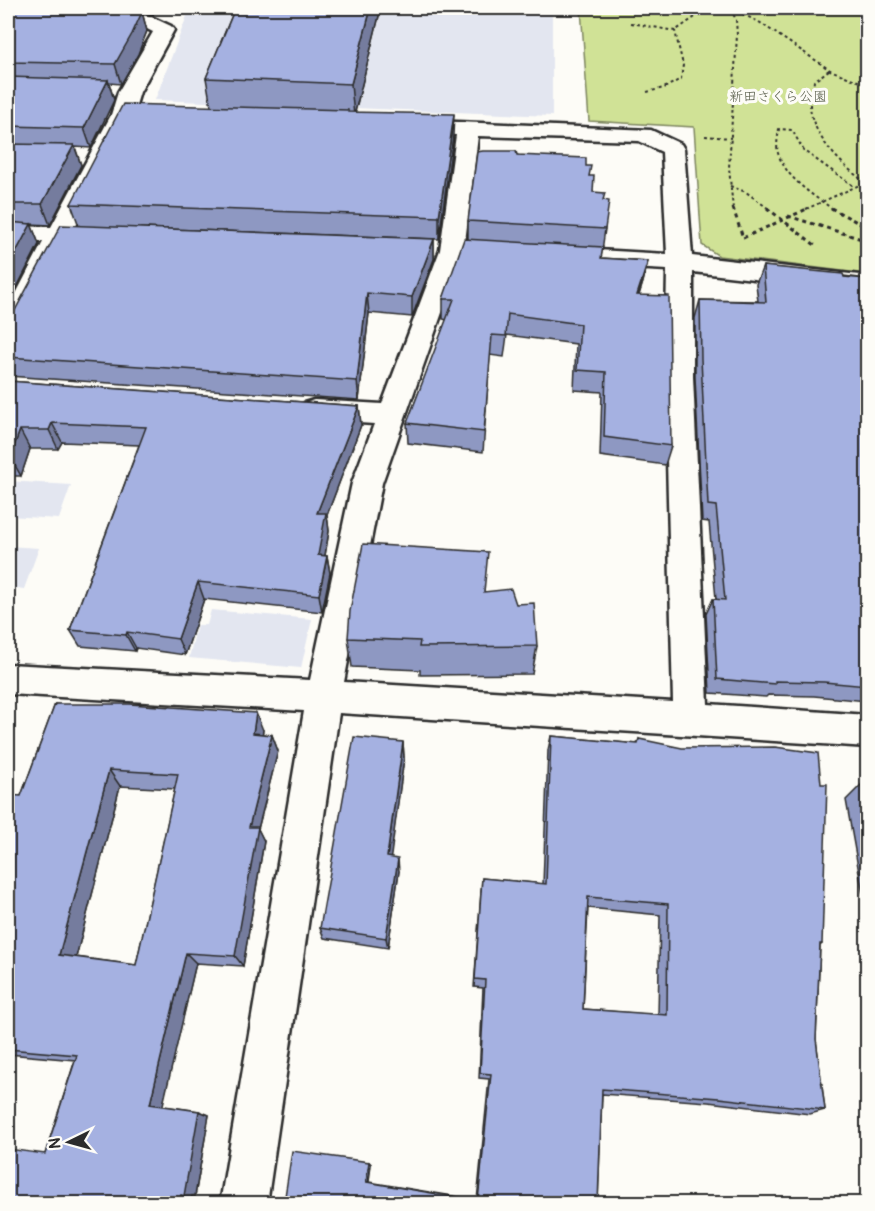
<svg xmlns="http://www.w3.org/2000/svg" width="875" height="1211" font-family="Pangolin,'Klee One',sans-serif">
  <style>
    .built { fill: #e3e6f0 }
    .green { fill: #d0e296; stroke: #7e8660; stroke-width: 1.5 }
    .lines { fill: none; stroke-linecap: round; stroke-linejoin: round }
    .minor-casing { stroke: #2b2b2b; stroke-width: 5 }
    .path-far1 { stroke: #2b2b2b; stroke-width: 2; stroke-dasharray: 3 3; stroke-linecap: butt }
    .path { stroke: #2b2b2b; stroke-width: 3; stroke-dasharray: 4 4; stroke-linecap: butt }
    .minor { fill: #fdfcf7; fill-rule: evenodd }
    .wall { fill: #8e98c2; stroke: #2b2b2b; stroke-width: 1.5; fill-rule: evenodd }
    .shaded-wall { fill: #747c9e; stroke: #2b2b2b; stroke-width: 1.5 }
    .building { fill: #a5b1e1; stroke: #2b2b2b; stroke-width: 1.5; fill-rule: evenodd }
    .labels { text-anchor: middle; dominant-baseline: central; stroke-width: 6; stroke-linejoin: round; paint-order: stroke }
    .far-park-label { font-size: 14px; fill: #545946; stroke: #fdfcf7 }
  </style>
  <rect width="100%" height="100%" fill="#fdfcf7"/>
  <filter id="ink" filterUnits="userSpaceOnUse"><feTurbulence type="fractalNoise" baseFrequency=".0167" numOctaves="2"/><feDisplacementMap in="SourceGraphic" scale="12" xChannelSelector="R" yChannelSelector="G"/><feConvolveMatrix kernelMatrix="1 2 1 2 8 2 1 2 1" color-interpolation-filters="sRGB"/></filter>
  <g filter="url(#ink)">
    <g class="built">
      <path d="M190 8H552V116L155 100Z"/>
      <path d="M8 481 71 485 59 519 8 516Z"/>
      <path d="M8 546 39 548 24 589 8 587Z"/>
      <path d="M211 610 312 619 301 668 189 658 197 625H207Z"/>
    </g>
    <path class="green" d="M581 8H867V274L719 256 702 245 694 127 589 121Z"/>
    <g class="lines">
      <g class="minor-casing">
        <g id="minor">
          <path d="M8 12H141L171 26 174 30 140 92 133 115 75 228 109 232 112 237 109 242 100 245 67 243 21 333 17 339 8 342V309L43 242 8 240V226L51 227 111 115 118 92 153 32 137 24H8Z"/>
          <path d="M409 120 651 130 681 144 684 149 692 256 868 276V292L693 272V377L708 704 868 715V747L339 713 267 1204H220L304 711 8 694V664L310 680 352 483 374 424 314 420 304 417 300 410 304 403 314 400 382 404 440 250 456 135 401 132 398 127 401 122ZM478 136 639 141 662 152 667 254 580 249 571 251 568 257 571 263 580 265 667 270 665 377 673 702 344 682 382 483 464 250Z"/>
        </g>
      </g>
      <g class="path-far1">
        <path d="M722 8H731"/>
        <path d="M731 9 736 20 737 35 729 168 733 209"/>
        <path d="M732 9 759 22 830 70 868 85"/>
        <path d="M631 23 675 31 698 15 715 8"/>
        <path d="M829 70 814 81C813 89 810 97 810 105 811 136 844 168 868 184"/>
        <path d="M647 92 664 88 681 79 683 65 675 31"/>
        <path d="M705 136 731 138"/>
        <path d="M730 186 746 192 769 209"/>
        <path d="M806 209 864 183"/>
        <path d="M833 209C813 196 785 177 778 153 776 145 778 136 779 129L792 130 804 151 855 187"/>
      </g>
      <g class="path">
        <path d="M733 208 743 238 809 208"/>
        <path d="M767 208 815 245"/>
        <path d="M831 208 868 228"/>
        <path d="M788 216 868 241"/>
      </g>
      <use href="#minor" class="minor"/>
    </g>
    <g class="wall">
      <path d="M8 8H155L153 15 141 10H138L142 12 147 31 138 54 121 84 109 83 114 100 91 148 75 147 81 165 50 225 31 224 39 244 8 305Z"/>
      <path d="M235 8H381L355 112 453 136 439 239 140 228 434 239V259L412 317 369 313 359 400 8 376V321L79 226 71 204 211 106 206 78Z"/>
      <path d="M517 155 589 176 593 192 604 200 605 229 601 258 648 261 643 282 639 295 671 446 665 465 600 456 602 392 574 390 576 344 507 335 504 357 490 355 483 452 408 443 407 423 447 320 443 319V299L468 240V221Z"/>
      <path d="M763 266 867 279V701L814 696 768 695 766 697 710 693 706 614 713 599H716L709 522 702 521 695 377V318L700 300 758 301 756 284Z"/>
      <path d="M8 381 359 406 361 425 327 515 329 531 325 556H327L330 573 322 612 204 599 185 655 136 648 135 651 80 646 70 630 139 445 62 442 58 449H30L21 476H8Z"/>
      <path d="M485 592 516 604 537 646 532 674 420 675V670L352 667 348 638Z"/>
      <path d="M55 704 263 730 262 734 272 735 278 751 258 829 264 841 243 966 196 963 162 1106 199 1111 209 1115 195 1196 45 1154 75 1060 8 1054V795L21 796ZM120 786 175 789 136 965 76 957Z"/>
      <path d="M551 736 637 744 639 739 822 944 820 946 816 1039 825 1110 810 1114 708 1102 602 1094 598 1203H284L369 1162 371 1164 369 1182 477 1200 489 1079 479 1078 483 988 474 987 482 878 543 884 548 750ZM588 908 660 915 658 1015 583 1009Z"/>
      <path d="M403 742 404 758 390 858 399 871 388 948 324 938 320 928Z"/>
      <path d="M865 781H867V917L846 800Z"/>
    </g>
    <g class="shaded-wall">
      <path d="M151 8H155L153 15Z"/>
      <path d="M371 8H381L354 116 351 84Z"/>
      <path d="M142 12 147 31 138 54 121 84 115 64Z"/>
      <path d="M108 80 114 100 91 148 84 128Z"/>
      <path d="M454 114 453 136 439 239V217Z"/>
      <path d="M74 145 81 165 50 225 42 204Z"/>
      <path d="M31 224 39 244 8 305V267Z"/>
      <path d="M434 239V259L412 317V297Z"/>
      <path d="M648 261 643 282 632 316 637 295Z"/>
      <path d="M367 293 369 313 359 400 357 381Z"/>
      <path d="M359 406 361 425 327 515 329 531 322 573 318 555 317 513Z"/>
      <path d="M52 423 62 442 58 449 49 430Z"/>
      <path d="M20 430 30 449 21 476 10 457Z"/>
      <path d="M327 556 330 573 322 612 319 595Z"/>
      <path d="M198 582 204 599 185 655 178 639Z"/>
      <path d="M127 632 136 648 135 651 126 635Z"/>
      <path d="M256 713 263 730 260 749 253 733Z"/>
      <path d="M272 735 278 751 258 829 264 841 243 966 235 956 249 827Z"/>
      <path d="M403 742 404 758 389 870 387 857Z"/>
      <path d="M109 770 120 786 74 965 59 955Z"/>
      <path d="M398 859 399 871 388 948 386 938Z"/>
      <path d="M186 953 196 963 162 1109 150 1104Z"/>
      <path d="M199 1111 209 1115 195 1196H192L191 1203H179Z"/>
      <path d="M369 1162 371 1164 368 1183 366 1182Z"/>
    </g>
    <g class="building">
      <path d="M8 8H133L142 12 132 34 115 64 8 62Z"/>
      <path d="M235 8H371L351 84 206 78Z"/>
      <path d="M8 77 108 80 84 128 8 126Z"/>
      <path d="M123 104 348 110V112L454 114 439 217 71 204Z"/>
      <path d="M8 144 74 145 42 204H8Z"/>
      <path d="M483 151H516L517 155 586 158V166H591L589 176H594L593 192 605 193 603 200 609 201 605 229 468 221 477 152Z"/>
      <path d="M8 222 31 224 8 267Z"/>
      <path d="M61 225 434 239 412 297 367 293 357 381 8 357V321L13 314Z"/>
      <path d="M464 239 603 247 601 258 648 261 637 295 669 296 671 446 604 437 606 372 577 370 580 324 508 314 506 336 492 335 484 432 407 423 454 299H443Z"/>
      <path d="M763 266 843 274 844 277 867 279V686L824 682 775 681V684L717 679 713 599 725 600 716 506 708 505 701 359 700 300 766 302Z"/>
      <path d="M8 381 359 406 317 513H326L318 555 327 556 319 595 198 582 178 639 127 632 126 635 70 630 146 427 52 423 49 430H20L10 457H8Z"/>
      <path d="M363 544 488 552 484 592 511 589 516 604 534 603 537 646 419 647 420 641 348 638 350 611Z"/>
      <path d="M55 704H130L256 713 253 733 272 735 249 827H258L235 956 186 953 150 1104 199 1111 184 1196 181 1195 179 1203H8V1149L45 1154 77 1055 8 1049V795L21 796ZM109 770 178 774 136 965 59 955Z"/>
      <path d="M551 736 638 744 639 739 682 748 775 747 818 753 821 784H827L822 944H820L816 1039 825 1110 719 1098 602 1089 598 1203H284L292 1151 369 1162 366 1182 478 1201 491 1074 480 1073 485 980 475 979 482 878 546 884ZM588 897 668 904 667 1015 583 1009Z"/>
      <path d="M354 737 403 742 387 857 398 859 386 938 320 928Z"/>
      <path d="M865 781H867V794Z"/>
    </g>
  </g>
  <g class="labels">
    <g class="far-park-label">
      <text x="778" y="96">新田さくら公園</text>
    </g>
  </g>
  <rect width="875" height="1211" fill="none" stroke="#fdfcf7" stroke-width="30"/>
  <rect x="15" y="15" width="845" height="1181" fill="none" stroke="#2b2b2b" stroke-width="2" filter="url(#ink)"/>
  <g transform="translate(69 1142) rotate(265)" stroke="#fdfcf7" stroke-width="4.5" paint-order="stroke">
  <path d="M0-4.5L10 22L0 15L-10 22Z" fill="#2b2b2b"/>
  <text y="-9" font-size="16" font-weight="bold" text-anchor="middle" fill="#2b2b2b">N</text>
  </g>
</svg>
